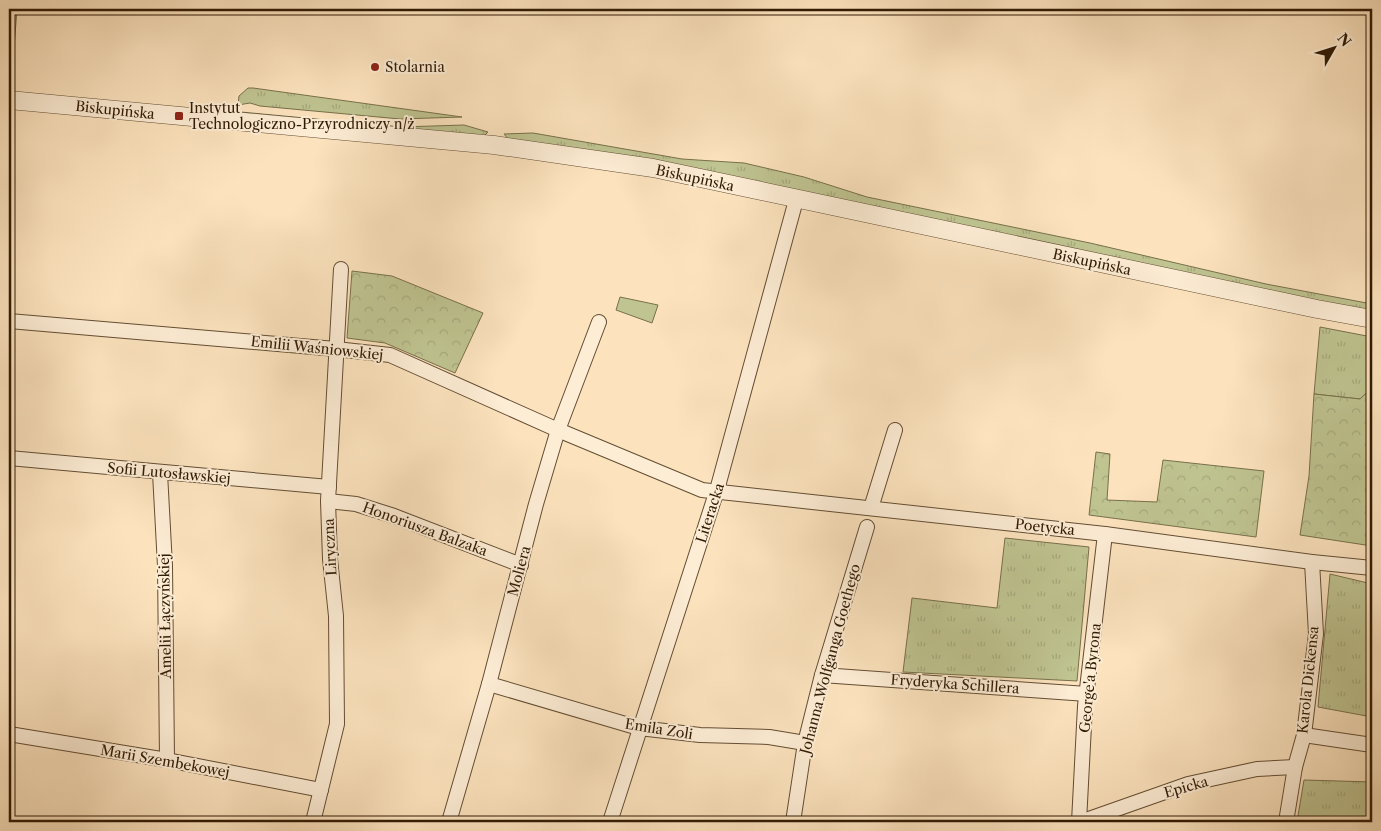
<svg xmlns="http://www.w3.org/2000/svg" width="1381" height="831" font-family="'Libre Caslon Text',serif">
  <style>
    .grass { fill: url(#grass-tufts); stroke: #78704b }
    .forest { fill: url(#forest-crowns); stroke: #78704b }
    .park { fill: #bfc491; stroke: #78704b }
    .lines { fill: none; stroke-linecap: round; stroke-linejoin: round }
    .minor-casing { stroke: #644d33; stroke-width: 16 }
    .tertiary-casing { stroke: #644d33; stroke-width: 19 }
    .minor { stroke: #fdedd5; stroke-width: 14 }
    .tertiary { stroke: #fdedd5; stroke-width: 18 }
    .poi-dot { fill: #8f2418; stroke: #fdedd5; stroke-width: 2 }
    .labels { text-anchor: middle; dominant-baseline: central; stroke-width: 4; stroke-linejoin: round; paint-order: stroke }
    .poi-label { font-size: 14px; fill: #311b05; stroke: #fdedd5; text-anchor: start }
    .street-label { font-size: 14px; fill: #311b05; stroke: #fdedd5 }
  </style>
  <defs>
    <pattern id="grass-tufts" width="24" height="20" patternUnits="userSpaceOnUse" patternTransform="scale(1.25)"><rect width="24" height="20" fill="#bfc491"/><path d="M3 7l-1-3M5 7V3M7 7l1-3M15 17l-1-3M17 17v-4M19 17l1-3" fill="none" stroke="#a5a87c"/></pattern>
    <pattern id="forest-crowns" width="20" height="18" patternUnits="userSpaceOnUse" patternTransform="scale(1.25)"><rect width="20" height="18" fill="#bfc491"/><path d="M2 6a3 3 0 1 1 6 0M12 15a3 3 0 1 1 6 0" fill="none" stroke="#a5a87c"/></pattern>
  </defs>
  <rect width="100%" height="100%" fill="#fce3be"/>
  <filter id="stains"><feTurbulence type="fractalNoise" baseFrequency=".004" numOctaves="4"/><feColorMatrix values="0 0 0 0 .2 0 0 0 0 .09 0 0 0 0 .02 0 0 0 .5 -.17"/></filter>
  <radialGradient id="worn" r=".72"><stop offset=".6" stop-color="#630" stop-opacity="0"/><stop offset="1" stop-color="#630" stop-opacity=".3"/></radialGradient>
  <g class="grass">
    <path d="M9 9H17L11 87 9 86Z"/>
    <path d="M248 88H253L462 117 400 119 260 106 250 103 238 105 239 96Z"/>
    <path d="M241 112 401 127 464 125 488 132 483 137 244 114Z"/>
    <path d="M533 133 682 159 744 163 804 177 867 197 1090 243 1266 284 1372 304V314L509 140 504 134Z"/>
    <path d="M1320 327 1372 337V388L1360 399 1314 394Z"/>
    <path d="M1005 538 1089 547 1077 681 903 672 912 598 997 608Z"/>
    <path d="M1330 574 1372 584V717L1318 707Z"/>
    <path d="M1304 780 1372 782V822H1297Z"/>
  </g>
  <g class="forest">
    <path d="M352 271 392 276 483 313 455 373 385 343 347 338Z"/>
    <path d="M1372 388V546L1300 535 1309 476 1314 394 1360 399Z"/>
    <path d="M1096 452 1110 454 1107 500 1157 502 1163 460 1264 471 1256 537 1089 515Z"/>
  </g>
  <path class="park" d="M620 297 658 305 652 323 616 310Z"/>
  <g class="lines">
    <g class="minor-casing">
      <g id="minor">
        <path d="M9 321 336 349 390 355 558 430 702 490 1105 534 1312 562 1372 568"/>
        <path d="M9 458 329 487"/>
        <path d="M160 473 165 566 167 760"/>
        <path d="M328 501 356 504 394 516 521 565"/>
        <path d="M871 508 895 430"/>
        <path d="M822 675 1087 694"/>
        <path d="M489 684 639 728 700 735 769 737 805 743"/>
        <path d="M9 734 167 760 321 790"/>
        <path d="M1304 735 1372 745"/>
        <path d="M313 822 337 724 336 616 330 559 328 501 341 269"/>
        <path d="M449 822 489 684 536 504 558 430 599 322"/>
        <path d="M610 822 717 490 796 200"/>
        <path d="M793 822 805 743 822 675 867 527"/>
        <path d="M1079 822 1085 706 1105 534"/>
        <path d="M1080 822 1188 784 1257 769 1295 767"/>
        <path d="M1286 822 1295 767 1304 735 1316 634 1312 562"/>
      </g>
    </g>
    <g class="tertiary-casing">
      <path id="tertiary" d="M9 100 494 145 653 168 1317 309 1372 319"/>
    </g>
    <use href="#minor" class="minor"/>
    <use href="#tertiary" class="tertiary"/>
  </g>
  <g class="poi-dot">
    <circle cx="375" cy="67" r="5"/>
    <rect x="174" y="111" width="10" height="10" rx="2.5"/>
  </g>
  <g class="labels">
    <g class="poi-label">
      <text x="385" y="67">Stolarnia</text>
      <text x="189" y="108">Instytut<tspan x="189" dy="16">Technologiczno-Przyrodniczy n/ż</tspan></text>
    </g>
    <g class="street-label">
      <text transform="translate(115 110) rotate(6)">Biskupińska</text>
      <text transform="translate(695 178) rotate(12)">Biskupińska</text>
      <text transform="translate(1092 262) rotate(12)">Biskupińska</text>
      <text transform="translate(317 348) rotate(6)">Emilii Waśniowskiej</text>
      <text transform="translate(169 473) rotate(5)">Sofii Lutosławskiej</text>
      <text transform="translate(710 513) rotate(-72)">Literacka</text>
      <text transform="translate(1045 527) rotate(6)">Poetycka</text>
      <text transform="translate(425 529) rotate(20)">Honoriusza Balzaka</text>
      <text transform="translate(330 547) rotate(-93)">Liryczna</text>
      <text transform="translate(519 571) rotate(-75)">Moliera</text>
      <text transform="translate(165 616) rotate(-91)">Amelii Łączyńskiej</text>
      <text transform="translate(830 659) rotate(-75)">Johanna Wolfganga Goethego</text>
      <text transform="translate(1090 678) rotate(-84)">George'a Byrona</text>
      <text transform="translate(1308 680) rotate(-84)">Karola Dickensa</text>
      <text transform="translate(955 684) rotate(4)">Fryderyka Schillera</text>
      <text transform="translate(659 729) rotate(9)">Emila Zoli</text>
      <text transform="translate(165 761) rotate(10)">Marii Szembekowej</text>
      <text transform="translate(1186 787) rotate(-16)">Epicka</text>
    </g>
  </g>
  <rect width="1381" height="831" fill="none" stroke="#fce3be" stroke-width="30"/>
  <rect x="10" y="10" width="1361" height="811" fill="none" stroke="#311b05" stroke-width="2.5"/>
  <rect x="15" y="15" width="1351" height="801" fill="none" stroke="#311b05"/>
  <g transform="translate(1334 48) rotate(51)" stroke="#fdedd5" stroke-width="4" paint-order="stroke">
  <path d="M0-4L9 19L0 12L-9 19Z" fill="#311b05"/>
  <text y="-8" font-size="14" font-weight="bold" text-anchor="middle" fill="#311b05">N</text>
  </g>
  <rect width="100%" height="100%" filter="url(#stains)"/>
  <rect width="100%" height="100%" fill="url(#worn)"/>
</svg>
